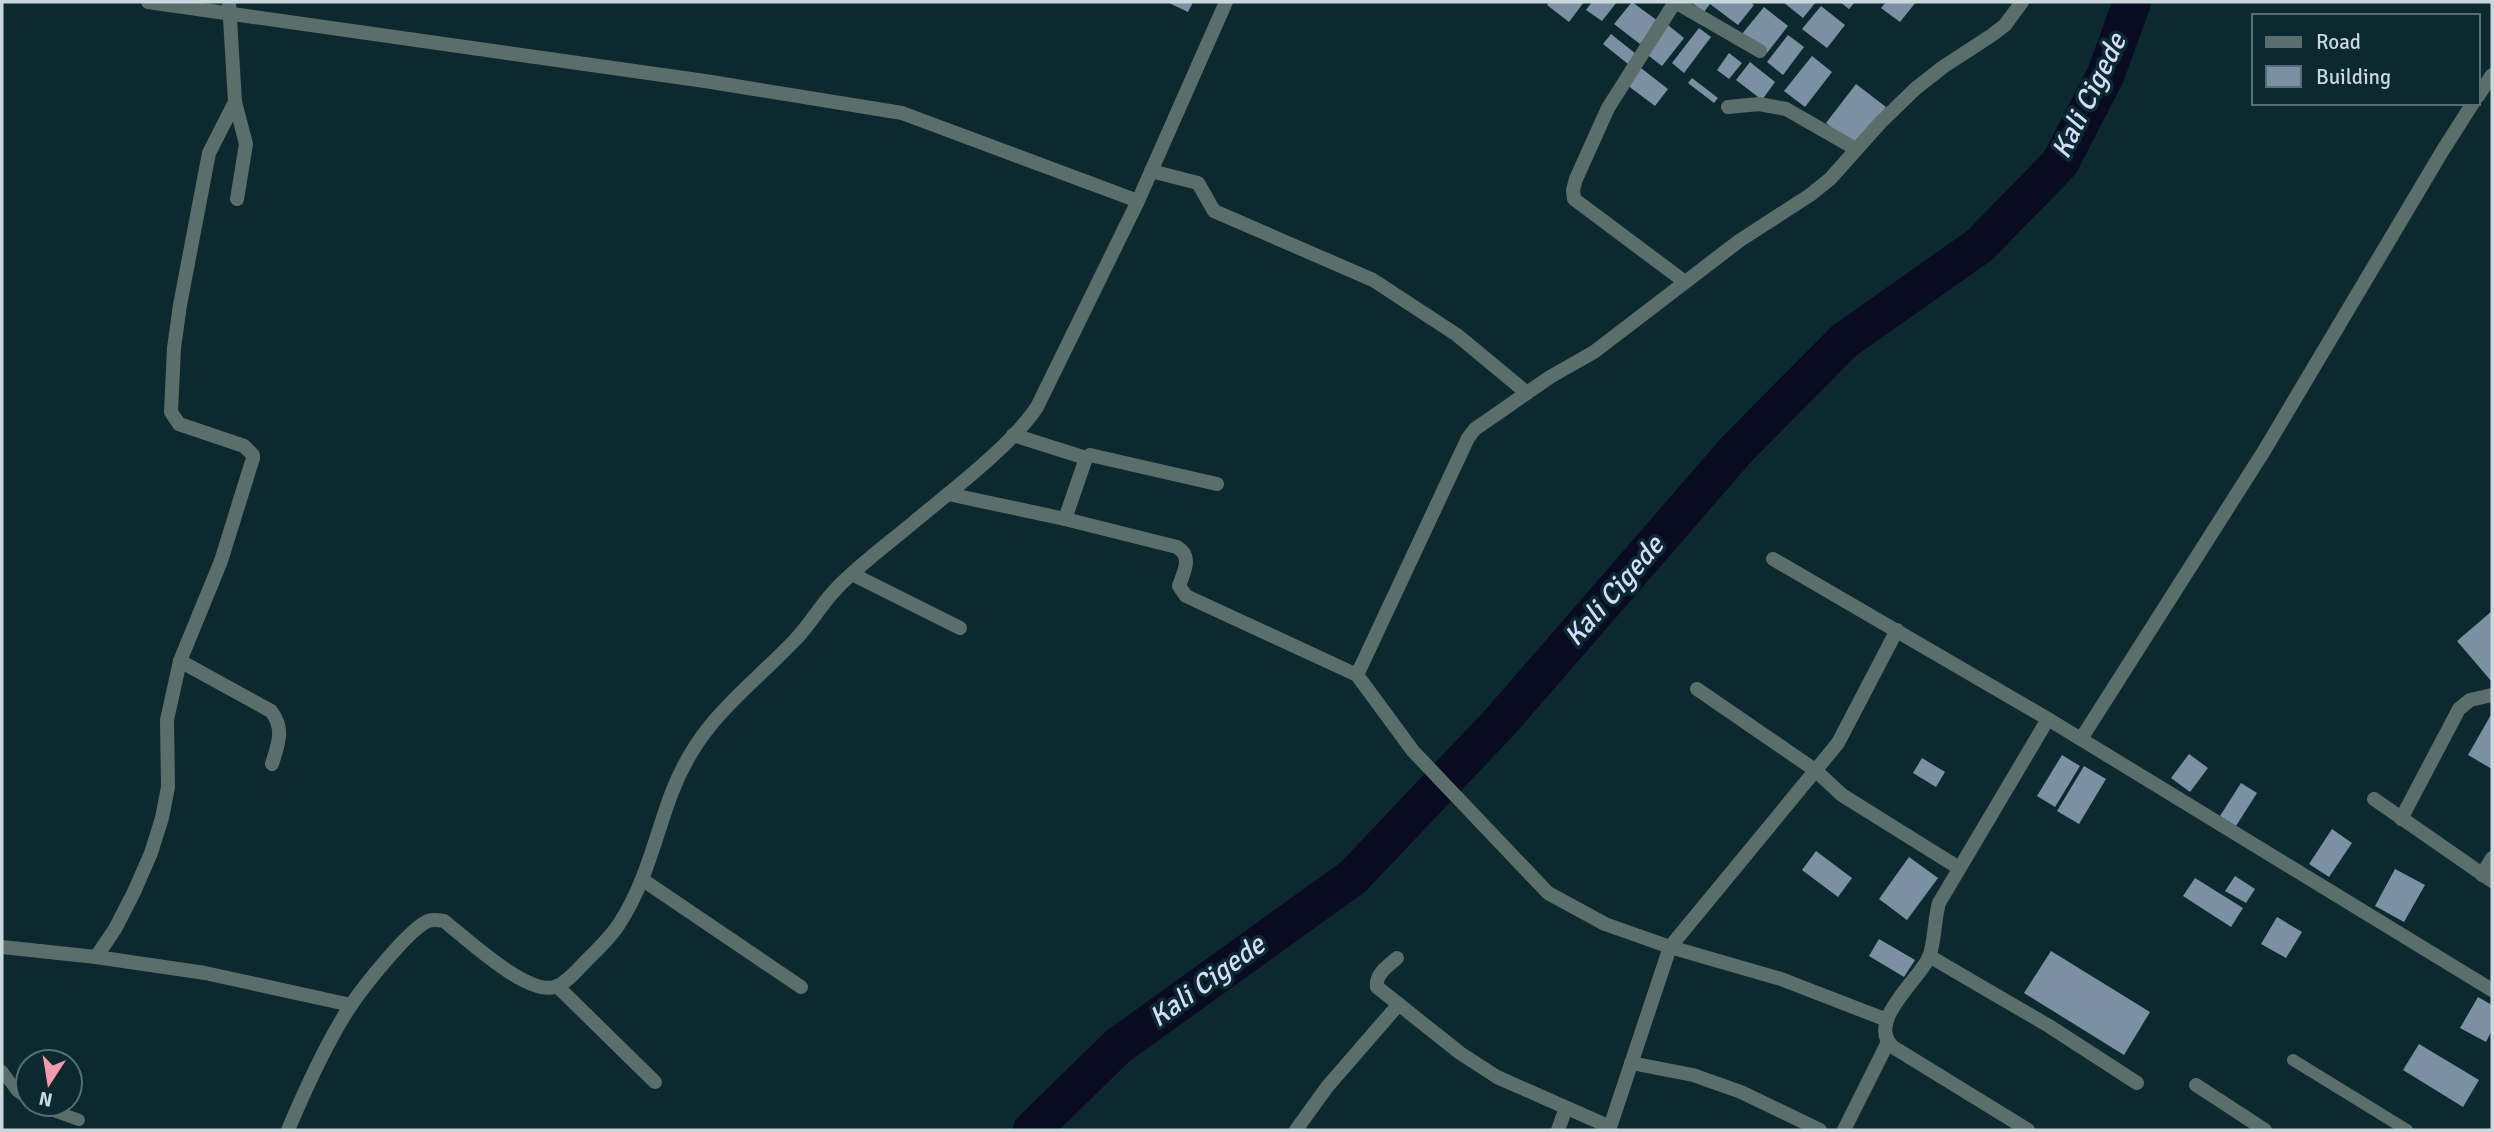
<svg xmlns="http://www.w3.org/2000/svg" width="2494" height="1132" font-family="Signika,sans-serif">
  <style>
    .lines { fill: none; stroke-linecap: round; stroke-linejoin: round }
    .river { stroke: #090b23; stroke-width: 38 }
    .building { fill: #7c90a3 }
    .service { stroke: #5b6e6a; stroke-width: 12 }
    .minor { stroke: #5b6e6a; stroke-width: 14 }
    .labels { text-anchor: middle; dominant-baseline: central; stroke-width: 7; stroke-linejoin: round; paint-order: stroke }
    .water-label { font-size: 28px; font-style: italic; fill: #d4dcfe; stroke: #0c292f }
  </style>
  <rect width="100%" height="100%" fill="#0c292f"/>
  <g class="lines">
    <path class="river" d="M1032 1130 1118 1046 1353 877 1501 721 1737 449 1844 341 1980 245 2060 163 2106 74 2132 2"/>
  </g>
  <g class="building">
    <path d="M1167 2H1193L1188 12Z"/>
    <path d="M1549 2H1584L1569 22 1547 5Z"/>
    <path d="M1592 2H1617L1602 21 1586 10Z"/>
    <path d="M1632 2 1658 21 1640 44 1614 24Z"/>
    <path d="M1691 2H1750L1754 5 1738 25 1710 4 1704 12Z"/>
    <path d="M1783 2H1816L1803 18Z"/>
    <path d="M1840 2H1855L1849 9Z"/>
    <path d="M1886 2H1916L1900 22 1881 8Z"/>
    <path d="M1821 6 1845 25 1827 48 1802 29Z"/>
    <path d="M1764 7 1788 26 1767 53 1742 34Z"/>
    <path d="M1668 25 1684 38 1662 66 1645 53Z"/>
    <path d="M1699 28 1711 37 1684 73 1672 63Z"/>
    <path d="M1611 34 1636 54 1628 64 1603 44Z"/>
    <path d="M1788 35 1804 47 1783 75 1767 62Z"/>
    <path d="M1729 53 1742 63 1729 79 1717 70Z"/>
    <path d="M1812 56 1832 72 1805 107 1784 91Z"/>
    <path d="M1750 62 1775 82 1762 100 1736 80Z"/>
    <path d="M1641 68 1668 89 1655 106 1627 85Z"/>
    <path d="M1692 78 1718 98 1714 103 1688 83Z"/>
    <path d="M1856 84 1886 107 1856 146 1826 123Z"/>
    <path d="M2492 611V682L2457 641Z"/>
    <path d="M2492 713V769L2468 755Z"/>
    <path d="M2189 754 2208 768 2190 792 2171 778Z"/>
    <path d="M2062 755 2080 766 2055 807 2037 796Z"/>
    <path d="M1922 758 1945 772 1936 787 1913 773Z"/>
    <path d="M2084 766 2106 779 2079 824 2057 811Z"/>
    <path d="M2241 783 2257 793 2236 826 2220 816Z"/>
    <path d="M2332 829 2352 843 2329 877 2309 864Z"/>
    <path d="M1816 851 1852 878 1838 897 1802 870Z"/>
    <path d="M1909 857 1938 878 1907 920 1879 899Z"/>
    <path d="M2395 869 2425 885 2404 922 2375 906Z"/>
    <path d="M2235 876 2255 889 2246 903 2225 891Z"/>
    <path d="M2195 878 2243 908 2231 927 2183 896Z"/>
    <path d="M2277 917 2302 932 2286 958 2261 944Z"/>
    <path d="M1879 939 1915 960 1904 977 1869 956Z"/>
    <path d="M2051 951 2150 1012 2124 1055 2024 993Z"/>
    <path d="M2478 997 2492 1005V1030L2486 1042 2460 1028Z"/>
    <path d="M2419 1044 2479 1080 2463 1107 2403 1070Z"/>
  </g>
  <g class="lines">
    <g class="service">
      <path d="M2293 1060 2407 1130"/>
      <path d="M2 1071 17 1091 28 1099"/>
      <path d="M35 1104 79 1120"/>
    </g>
    <g class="minor">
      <path d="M148 2 705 81 902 113 1138 201"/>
      <path d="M229 2 235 102 246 144 237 199"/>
      <path d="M2478 96 2492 75"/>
      <path d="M1728 107 1759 104 1786 109 1856 149"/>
      <path d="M1151 171 1198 183 1214 211 1373 280 1457 335 1527 393"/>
      <path d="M1685 282 1574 199 1573 190 1576 179 1608 108 1675 2 1760 51"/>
      <path d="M1013 435 1086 458"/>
      <path d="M948 494 1065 519 1177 547C1193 557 1184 571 1179 586L1186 596 1357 675 1413 751 1548 893 1605 924 1670 947 1781 979 1887 1020"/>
      <path d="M1065 519 1086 458 1090 455 1217 484"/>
      <path d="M1773 559 2048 719 2492 990"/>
      <path d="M852 574 960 628"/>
      <path d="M180 661 271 711C285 729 278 744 272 764"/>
      <path d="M1357 675 1468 438 1475 429 1550 377 1594 352 1739 241 1810 195 1830 179 1880 123 1915 89 1943 67 1992 35 2005 25 2022 2"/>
      <path d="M1697 689 1815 770 1842 795 1959 868"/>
      <path d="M2081 739 2264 451 2443 150 2473 103"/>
      <path d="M2374 799 2492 881"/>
      <path d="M2401 819 2459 709 2470 700 2492 695"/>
      <path d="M2482 875 2492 858"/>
      <path d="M643 880 801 987"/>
      <path d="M2 947 96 957 205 973 351 1005"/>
      <path d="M1929 956 2049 1026 2137 1083"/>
      <path d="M96 957 115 929 134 892 151 853 162 818 168 787 167 720 180 661 221 561 253 458V455L244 446 179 424 171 412 174 348 180 305 209 153 235 102"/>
      <path d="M1397 958C1388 966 1375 974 1377 987L1460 1053 1497 1077 1610 1127 1670 947 1838 743 1897 630"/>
      <path d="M557 986 655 1082"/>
      <path d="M1631 1063 1693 1075 1741 1092 1820 1130"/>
      <path d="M2196 1085 2265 1130"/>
      <path d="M288 1130C305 1090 327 1041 351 1005 364 986 409 929 428 921 434 919 438 920 444 921 467 939 526 995 555 987 567 983 578 969 587 960 598 949 611 937 619 924 646 883 655 837 672 792 700 720 743 694 794 641 810 625 821 604 837 588 860 564 888 544 914 522 951 491 1011 446 1037 407L1138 201 1226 2"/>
      <path d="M1296 1130 1327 1087 1399 1004"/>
      <path d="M1558 1130 1566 1108"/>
      <path d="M1844 1130 1888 1042"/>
      <path d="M2028 1130 1893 1047C1865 1022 1920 979 1929 957 1935 942 1934 920 1939 903L2048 719"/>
    </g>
  </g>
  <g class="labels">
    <g class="water-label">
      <text transform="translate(2089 96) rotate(-64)">Kali Cigede</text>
      <text transform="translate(1614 591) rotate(-49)">Kali Cigede</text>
      <text transform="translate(1207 981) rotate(-36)">Kali Cigede</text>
    </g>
  </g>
  <rect width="2494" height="1132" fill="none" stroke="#c8d8dc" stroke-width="7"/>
  <rect x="2252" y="14" width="228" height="91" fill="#0c292f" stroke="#576f74" stroke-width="2"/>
  <rect x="2266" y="37" width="35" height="10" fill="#5b6e6a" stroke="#576f74" stroke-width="2"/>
  <text x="2316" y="49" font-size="21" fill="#c8d8dc">Road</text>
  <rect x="2266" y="66" width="35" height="21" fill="#7c90a3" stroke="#576f74" stroke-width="2"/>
  <text x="2316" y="84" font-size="21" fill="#c8d8dc">Building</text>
  <g transform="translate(49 1083) rotate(192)"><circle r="33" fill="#0c292f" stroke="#576f74" stroke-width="2"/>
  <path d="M0-5L12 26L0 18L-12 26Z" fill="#f39aac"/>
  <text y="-10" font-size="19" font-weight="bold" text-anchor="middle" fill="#c8d8dc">N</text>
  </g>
</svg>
